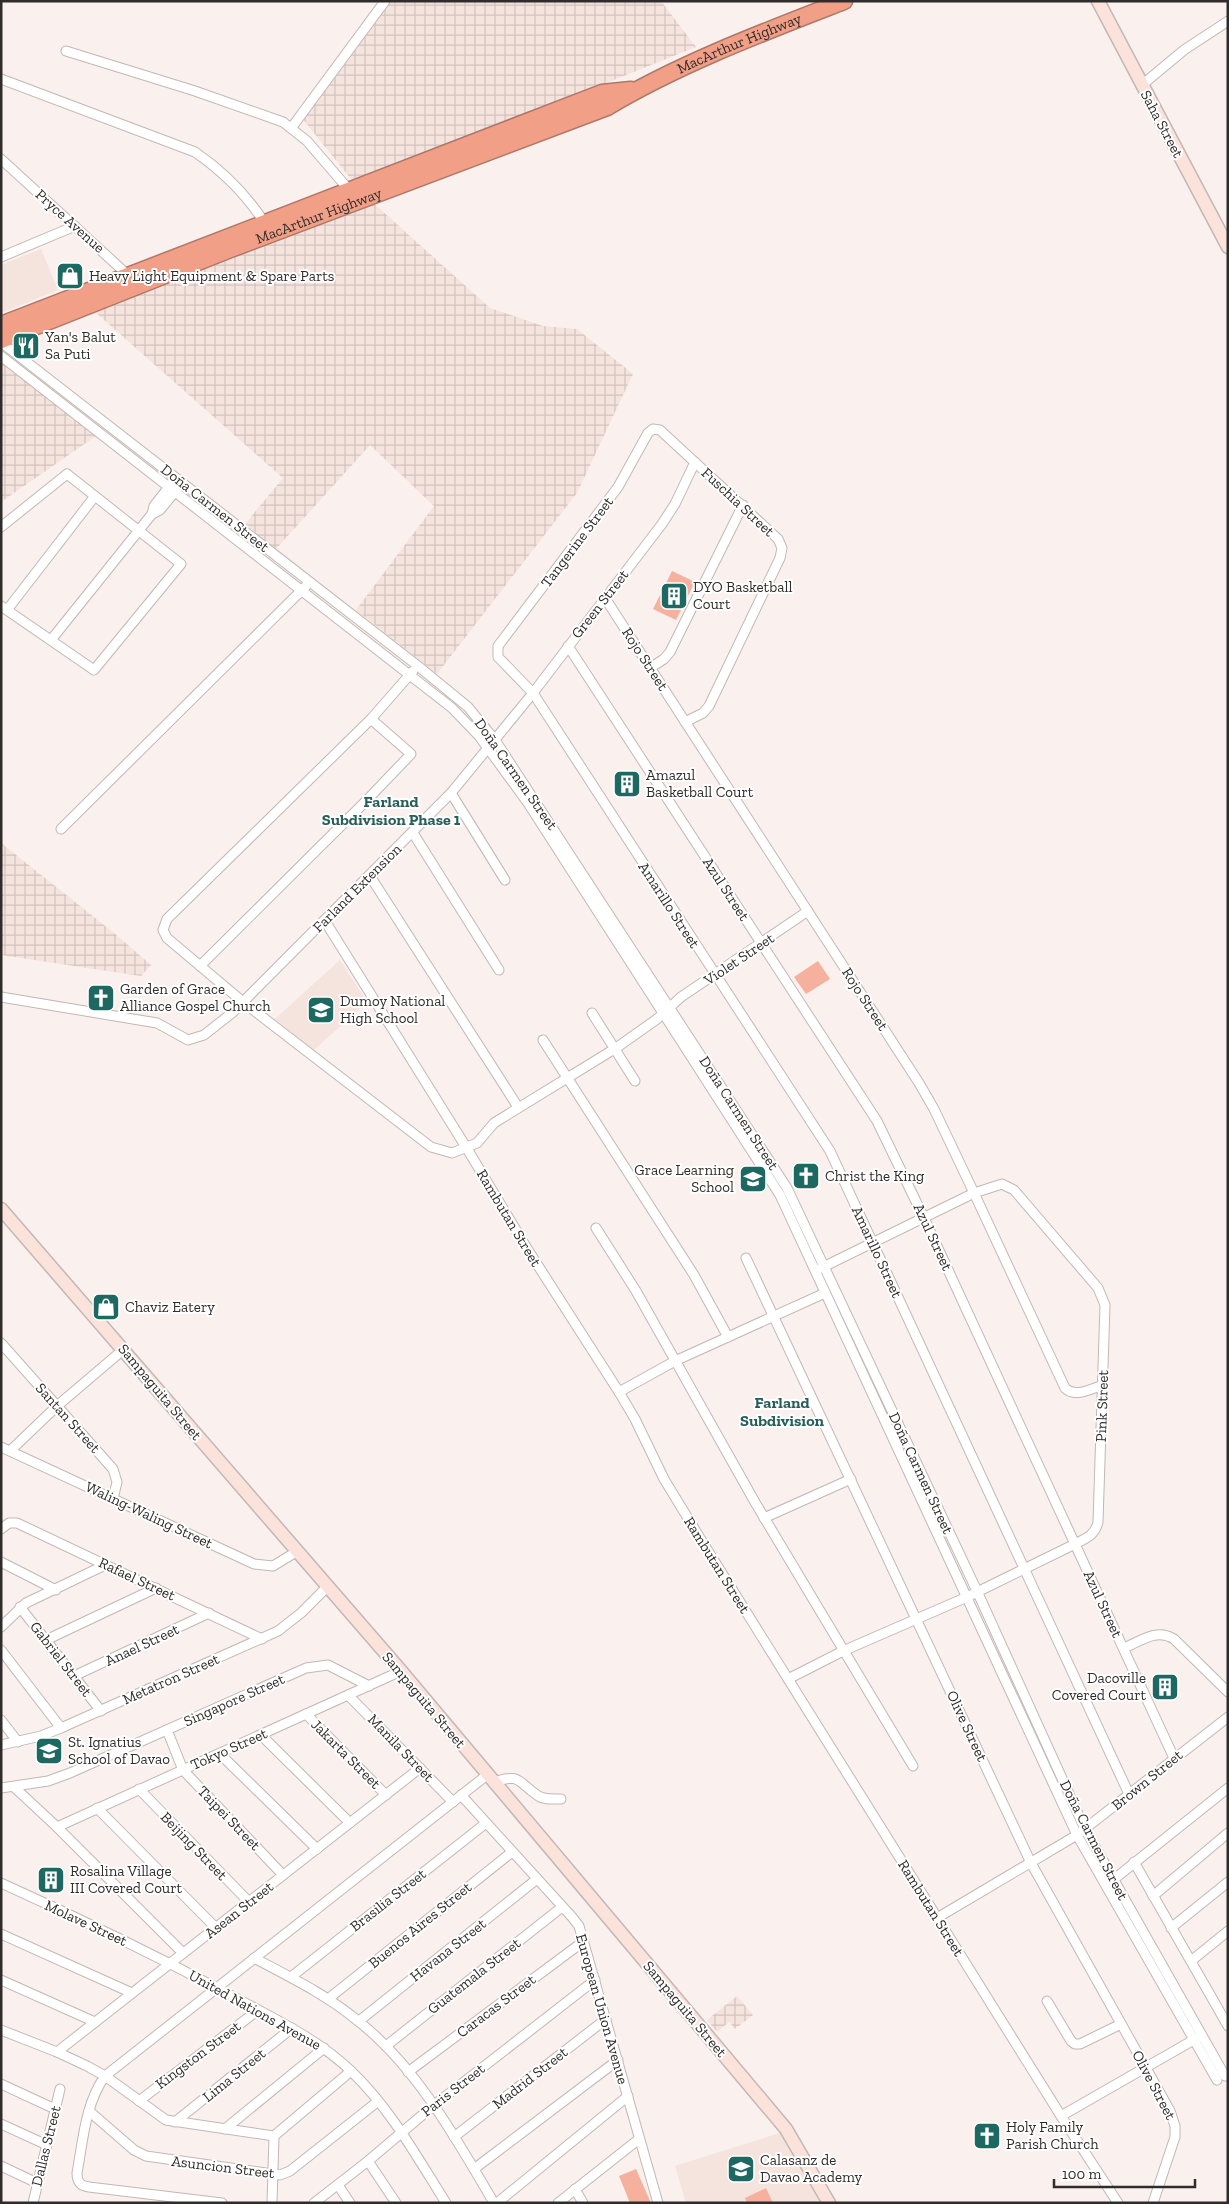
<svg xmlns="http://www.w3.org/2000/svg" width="1229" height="2204" font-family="'Zilla Slab',serif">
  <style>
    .built { fill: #f5e3de }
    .industrial { fill: url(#industrial-grid) }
    .green { fill: #f5b19d }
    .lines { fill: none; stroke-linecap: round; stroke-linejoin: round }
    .street-casing { stroke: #c1b8b5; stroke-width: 11 }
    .secondary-casing { stroke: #c1b8b5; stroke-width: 15 }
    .highway-casing { stroke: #ae7767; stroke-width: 19 }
    .street { stroke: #fff; stroke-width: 9 }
    .secondary { stroke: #fbe2db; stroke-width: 12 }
    .highway { stroke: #f29f88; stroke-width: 16 }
    .labels { text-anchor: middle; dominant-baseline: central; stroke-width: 4; stroke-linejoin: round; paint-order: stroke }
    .street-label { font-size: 15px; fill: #302c2b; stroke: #fff }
    .poi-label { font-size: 15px; fill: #302c2b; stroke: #fff; text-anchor: start }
    .neighbourhood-label { font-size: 16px; font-weight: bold; fill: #265e59; stroke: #fff }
  </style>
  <defs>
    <pattern id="industrial-grid" width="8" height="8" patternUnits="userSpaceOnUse" patternTransform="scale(1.25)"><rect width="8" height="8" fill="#f5e3de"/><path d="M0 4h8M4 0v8" fill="none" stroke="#d2c3bf"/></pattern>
  </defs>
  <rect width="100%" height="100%" fill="#faf0ed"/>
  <g class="built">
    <path d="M41 249 58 290 1 313V265Z"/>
    <path d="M340 960 367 1002 314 1050 275 1019Z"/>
    <path d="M783 2132 824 2203H686L675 2166Z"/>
  </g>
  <g class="industrial">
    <path d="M388 1H661L696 47 355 184 302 118Z"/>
    <path d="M370 200 490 308 543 326 577 329 633 374 577 493 437 674 356 610 434 506 370 445 276 549 245 524 283 478 95 312Z"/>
    <path d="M1 362 96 436 1 502Z"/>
    <path d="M1 843 114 933 151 965 141 976 1 955Z"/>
    <path d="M737 1996 753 2015 735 2029 729 2022 717 2032 707 2020Z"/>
  </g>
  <g class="green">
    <path d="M672 571 695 582 676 620 653 609Z"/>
    <path d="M818 961 830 979 806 994 794 977Z"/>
    <path d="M636 2169 651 2203H630L619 2176Z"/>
    <path d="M766 2188 773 2203H747L745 2198Z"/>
  </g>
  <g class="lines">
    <g class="street-casing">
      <g id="street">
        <path d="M66 51 195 91 283 122 307 141 350 191"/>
        <path d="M1 79 195 152C224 172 247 195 266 225"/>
        <path d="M1142 85 1184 50 1228 21"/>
        <path d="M292 127 385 1"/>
        <path d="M1 159 130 277"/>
        <path d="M1 257 75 226"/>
        <path d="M1 342 418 666 468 707 495 740 787 1188 977 1591 1085 1829 1225 2076"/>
        <path d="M1 356 452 708 479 736 528 803 780 1195 1077 1835 1217 2080"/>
        <path d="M152 514 160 510 178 488"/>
        <path d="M1 527 67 474 181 564 94 670 1 606"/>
        <path d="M605 598 919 1083 934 1109 974 1193 1065 1388C1075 1398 1091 1389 1103 1385"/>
        <path d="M7 610 95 496"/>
        <path d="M51 640 152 514 154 506 172 483"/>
        <path d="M568 646 877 1121 924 1218 1174 1758"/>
        <path d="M650 668 664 659 670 652 743 505"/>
        <path d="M413 671 371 719 167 919 163 930 167 938 243 1002 431 1147 452 1153 477 1143 494 1123 616 1048 657 1019 681 997 808 911"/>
        <path d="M685 722 703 713 709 706 780 558 782 548 778 539 660 430 653 429 648 433 618 487 498 646V657L533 693 830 1151 1129 1794"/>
        <path d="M451 793 505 880"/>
        <path d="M61 829 306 586"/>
        <path d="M413 833 499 970"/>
        <path d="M370 876 518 1107"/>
        <path d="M325 921 466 1147 528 1250 619 1392 635 1419 664 1479 700 1538 1061 2116 1118 2203"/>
        <path d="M200 966 366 801 411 754 371 719"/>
        <path d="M1 997 157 1023 188 1040 204 1035 232 1013 451 793 533 693 662 524 675 504 695 462"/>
        <path d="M592 1013 635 1081"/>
        <path d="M543 1040 694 1275 728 1337"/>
        <path d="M596 1228 636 1291 756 1504 913 1766"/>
        <path d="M746 1258 1031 1863 1170 2111 1175 2126V2137L1153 2203"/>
        <path d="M1 1343 113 1469 117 1482 113 1499"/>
        <path d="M619 1392 675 1361 825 1293"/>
        <path d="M1 1447 254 1564 273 1566 296 1552"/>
        <path d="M10 1451 57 1406 124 1349"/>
        <path d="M764 1518 851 1479"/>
        <path d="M1 1529 9 1523H17L262 1639"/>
        <path d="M1 1562 56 1590"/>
        <path d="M20 1607 101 1711"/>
        <path d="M1 1627 26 1603 105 1565"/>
        <path d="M46 1640 156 1588"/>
        <path d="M1124 1648C1141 1641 1156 1628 1174 1639L1228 1692"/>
        <path d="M1 1650 61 1728"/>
        <path d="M74 1676 209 1613"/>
        <path d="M788 1679 843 1651 967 1597 1075 1544C1087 1538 1095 1535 1098 1522L1105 1305 1098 1288 1014 1190 1002 1184 974 1193 819 1269"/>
        <path d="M348 1695 453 1802"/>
        <path d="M306 1714 386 1795"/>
        <path d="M1 1720 18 1742"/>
        <path d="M167 1730 183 1770 283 1875"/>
        <path d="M261 1735 350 1823"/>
        <path d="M1 1745 41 1736 61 1728 278 1631 301 1613 327 1587"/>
        <path d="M220 1754 317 1849"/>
        <path d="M494 1782C520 1773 518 1782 537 1795 543 1800 553 1799 561 1799"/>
        <path d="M14 1787 57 1827 183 1953"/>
        <path d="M1 1788 48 1781 70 1773 306 1668 328 1665 369 1686"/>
        <path d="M139 1789 249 1902"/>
        <path d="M461 1795 572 1917 579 1926 658 2203"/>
        <path d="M97 1808 216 1928"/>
        <path d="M57 1827 401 1671"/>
        <path d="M1134 1862 1228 2026"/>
        <path d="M1113 1880 1228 1788"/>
        <path d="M1 1883C81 1919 159 1957 236 1998 276 2020 318 2039 351 2071 390 2108 417 2157 446 2203"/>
        <path d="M1153 1896 1228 1833"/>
        <path d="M937 1918 1077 1835 1228 1717"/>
        <path d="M1171 1928 1228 1882"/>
        <path d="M1 1934 132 1993"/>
        <path d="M254 1958C290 1977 327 1995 358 2021 416 2066 457 2140 494 2203"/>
        <path d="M1191 1961 1228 1931"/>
        <path d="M291 1977 486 1823"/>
        <path d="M1 1980 95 2022"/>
        <path d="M328 1999 512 1852"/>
        <path d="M1047 2001 1071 2041 1075 2044H1080L1121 2024"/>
        <path d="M359 2021 537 1879"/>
        <path d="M1 2030 57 2052 87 2066 105 2076 166 2120 274 2136"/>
        <path d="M386 2046 562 1907"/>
        <path d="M57 2052 420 1768"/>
        <path d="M408 2072 584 1941"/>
        <path d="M1 2084 55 2109"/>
        <path d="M139 2101 258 2010"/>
        <path d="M89 2111 134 2150 146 2156 280 2175 290 2171 377 2102"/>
        <path d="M1061 2116 1197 2038"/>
        <path d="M175 2122 292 2028"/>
        <path d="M1 2124 47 2145"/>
        <path d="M225 2129 324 2048"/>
        <path d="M274 2136 351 2071"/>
        <path d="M454 2137 606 2019"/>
        <path d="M368 2161 396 2203"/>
        <path d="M1 2166 37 2183"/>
        <path d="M474 2169 618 2060"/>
        <path d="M338 2185 350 2203"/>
        <path d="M575 2189 583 2203"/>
        <path d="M33 2203 60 2089"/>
        <path d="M222 2203 89 2187C80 2186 77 2182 77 2173 83 2141 85 2104 105 2076L487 1775"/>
        <path d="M272 2203 274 2136"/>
        <path d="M314 2203 368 2161 433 2106 595 1980"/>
        <path d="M497 2203 628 2096"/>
        <path d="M558 2203 639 2139"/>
      </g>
    </g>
    <g class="secondary-casing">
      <g id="secondary">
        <path d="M1098 1 1228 247"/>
        <path d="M1 1209 401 1671 786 2129 829 2203"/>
      </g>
    </g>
    <g class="highway-casing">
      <g id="highway">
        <path d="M1 325 602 93 631 90"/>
        <path id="s1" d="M1 340 228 250 607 107C681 63 764 32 844 1"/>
      </g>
    </g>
    <use href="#street" class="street"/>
    <use href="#secondary" class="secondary"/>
    <use href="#highway" class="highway"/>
  </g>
  <defs>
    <g id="shop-square" transform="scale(1.4375)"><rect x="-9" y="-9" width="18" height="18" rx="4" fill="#1d6861" stroke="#fff"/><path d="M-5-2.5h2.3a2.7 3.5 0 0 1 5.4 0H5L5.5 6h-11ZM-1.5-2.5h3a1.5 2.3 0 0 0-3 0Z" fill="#fff"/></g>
    <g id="restaurant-square" transform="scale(1.4375)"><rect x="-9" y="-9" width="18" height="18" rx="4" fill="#1d6861" stroke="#fff"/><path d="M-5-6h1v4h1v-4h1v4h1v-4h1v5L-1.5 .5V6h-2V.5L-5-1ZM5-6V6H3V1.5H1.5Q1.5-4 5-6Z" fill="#fff"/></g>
    <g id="building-square" transform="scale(1.4375)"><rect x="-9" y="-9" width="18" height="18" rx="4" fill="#1d6861" stroke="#fff"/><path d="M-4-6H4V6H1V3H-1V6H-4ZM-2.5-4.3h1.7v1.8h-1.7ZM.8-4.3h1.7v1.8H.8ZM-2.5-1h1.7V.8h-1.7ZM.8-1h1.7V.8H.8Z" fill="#fff"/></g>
    <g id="church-square" transform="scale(1.4375)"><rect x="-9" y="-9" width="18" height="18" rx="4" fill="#1d6861" stroke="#fff"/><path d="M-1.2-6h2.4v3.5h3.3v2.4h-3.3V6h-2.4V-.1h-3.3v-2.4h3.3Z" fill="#fff"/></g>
    <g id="school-square" transform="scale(1.4375)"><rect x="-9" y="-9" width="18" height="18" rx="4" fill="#1d6861" stroke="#fff"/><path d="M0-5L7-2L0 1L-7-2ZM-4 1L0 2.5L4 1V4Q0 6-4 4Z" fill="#fff"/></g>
  </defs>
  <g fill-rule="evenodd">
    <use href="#shop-square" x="70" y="276"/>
    <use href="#restaurant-square" x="26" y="346"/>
    <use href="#building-square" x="674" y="596"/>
    <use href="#building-square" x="627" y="784"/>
    <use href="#church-square" x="101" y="998"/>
    <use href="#school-square" x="321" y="1010"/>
    <use href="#church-square" x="806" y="1176"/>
    <use href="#school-square" x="753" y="1179"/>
    <use href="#shop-square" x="106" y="1307"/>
    <use href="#building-square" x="1165" y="1687"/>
    <use href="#school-square" x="49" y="1751"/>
    <use href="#building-square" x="51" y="1880"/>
    <use href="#church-square" x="987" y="2136"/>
    <use href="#school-square" x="741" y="2169"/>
  </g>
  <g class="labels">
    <g class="street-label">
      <text stroke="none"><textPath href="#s1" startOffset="796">MacArthur Highway</textPath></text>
      <text transform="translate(1162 124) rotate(62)">Saha Street</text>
      <text stroke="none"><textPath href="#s1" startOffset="341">MacArthur Highway</textPath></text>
      <text transform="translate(70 221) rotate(42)">Pryce Avenue</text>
      <text transform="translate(738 502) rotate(43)">Fuschia Street</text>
      <text transform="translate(215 508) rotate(38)">Doña Carmen Street</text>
      <text transform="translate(577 542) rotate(-53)">Tangerine Street</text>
      <text transform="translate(600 604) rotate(-52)">Green Street</text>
      <text transform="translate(645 659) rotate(57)">Rojo Street</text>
      <text transform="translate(516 774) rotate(55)">Doña Carmen Street</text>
      <text transform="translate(357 888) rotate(-45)">Farland Extension</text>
      <text transform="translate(726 889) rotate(57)">Azul Street</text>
      <text transform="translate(669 905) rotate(57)">Amarillo Street</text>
      <text transform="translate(739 959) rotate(-34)">Violet Street</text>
      <text transform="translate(865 999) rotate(57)">Rojo Street</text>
      <text transform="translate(739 1113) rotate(57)">Doña Carmen Street</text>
      <text transform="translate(509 1218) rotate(59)">Rambutan Street</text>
      <text transform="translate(933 1237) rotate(65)">Azul Street</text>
      <text transform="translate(877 1252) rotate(65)">Amarillo Street</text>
      <text transform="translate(160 1392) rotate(50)">Sampaguita Street</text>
      <text transform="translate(1102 1406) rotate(-88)">Pink Street</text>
      <text transform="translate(68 1418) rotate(48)">Santan Street</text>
      <text transform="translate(921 1473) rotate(65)">Doña Carmen Street</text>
      <text transform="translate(149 1515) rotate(25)">Waling-Waling Street</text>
      <text transform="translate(717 1565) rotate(58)">Rambutan Street</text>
      <text transform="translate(137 1579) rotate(25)">Rafael Street</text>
      <text transform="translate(1103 1604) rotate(65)">Azul Street</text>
      <text transform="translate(142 1645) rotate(-25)">Anael Street</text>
      <text transform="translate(61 1659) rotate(52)">Gabriel Street</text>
      <text transform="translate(171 1679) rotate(-24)">Metatron Street</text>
      <text transform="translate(234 1700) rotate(-24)">Singapore Street</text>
      <text transform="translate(424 1700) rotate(50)">Sampaguita Street</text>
      <text transform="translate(967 1726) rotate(65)">Olive Street</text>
      <text transform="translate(401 1748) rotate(46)">Manila Street</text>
      <text transform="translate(229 1749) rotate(-24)">Tokyo Street</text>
      <text transform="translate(346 1754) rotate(45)">Jakarta Street</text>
      <text transform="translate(1147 1780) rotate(-39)">Brown Street</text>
      <text transform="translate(229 1818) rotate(46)">Taipei Street</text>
      <text transform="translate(1094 1840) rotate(63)">Doña Carmen Street</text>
      <text transform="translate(194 1846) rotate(46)">Beijing Street</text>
      <text transform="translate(388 1900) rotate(-38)">Brasilia Street</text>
      <text transform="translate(931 1908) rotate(58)">Rambutan Street</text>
      <text transform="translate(239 1910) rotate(-38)">Asean Street</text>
      <text transform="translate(86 1923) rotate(25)">Molave Street</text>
      <text transform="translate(420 1925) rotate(-39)">Buenos Aires Street</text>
      <text transform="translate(448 1950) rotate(-38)">Havana Street</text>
      <text transform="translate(474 1976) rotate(-38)">Guatemala Street</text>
      <text transform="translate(496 2006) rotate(-37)">Caracas Street</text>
      <text transform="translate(602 2009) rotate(74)">European Union Avenue</text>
      <text transform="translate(685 2009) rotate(50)">Sampaguita Street</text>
      <text transform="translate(255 2010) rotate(29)">United Nations Avenue</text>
      <text transform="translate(198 2055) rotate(-37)">Kingston Street</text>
      <text transform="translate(234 2075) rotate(-39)">Lima Street</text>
      <text transform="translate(530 2078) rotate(-38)">Madrid Street</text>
      <text transform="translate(1154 2085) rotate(62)">Olive Street</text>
      <text transform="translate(453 2090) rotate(-38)">Paris Street</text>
      <text transform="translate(46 2146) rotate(-76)">Dallas Street</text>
      <text transform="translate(223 2167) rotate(7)">Asuncion Street</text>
    </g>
    <g class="poi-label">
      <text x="89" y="276">Heavy Light Equipment &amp; Spare Parts</text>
      <text x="45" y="337">Yan's Balut<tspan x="45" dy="17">Sa Puti</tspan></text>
      <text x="693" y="587">DYO Basketball<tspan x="693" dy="17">Court</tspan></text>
      <text x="646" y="775">Amazul<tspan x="646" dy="17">Basketball Court</tspan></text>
      <text x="120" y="989">Garden of Grace<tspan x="120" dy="17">Alliance Gospel Church</tspan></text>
      <text x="340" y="1001">Dumoy National<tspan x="340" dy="17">High School</tspan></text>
      <text x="734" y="1170" text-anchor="end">Grace Learning<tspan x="734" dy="17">School</tspan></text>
      <text x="825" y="1176">Christ the King</text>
      <text x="125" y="1307">Chaviz Eatery</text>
      <text x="1146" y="1678" text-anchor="end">Dacoville<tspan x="1146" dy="17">Covered Court</tspan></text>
      <text x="68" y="1742">St. Ignatius<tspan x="68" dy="17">School of Davao</tspan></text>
      <text x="70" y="1871">Rosalina Village<tspan x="70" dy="17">III Covered Court</tspan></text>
      <text x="1006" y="2127">Holy Family<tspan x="1006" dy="17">Parish Church</tspan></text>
      <text x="760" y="2160">Calasanz de<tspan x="760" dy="17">Davao Academy</tspan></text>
    </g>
    <g class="neighbourhood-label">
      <text x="391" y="801">Farland<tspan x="391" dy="18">Subdivision Phase 1</tspan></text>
      <text x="782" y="1402">Farland<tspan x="782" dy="18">Subdivision</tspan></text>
    </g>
  </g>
  <rect width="1229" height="2204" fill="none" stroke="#302c2b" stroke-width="5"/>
  <path d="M1054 2179v8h141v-8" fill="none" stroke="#302c2b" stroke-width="2.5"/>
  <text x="1062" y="2179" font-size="15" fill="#302c2b" stroke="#ffffff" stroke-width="4" paint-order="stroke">100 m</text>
</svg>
